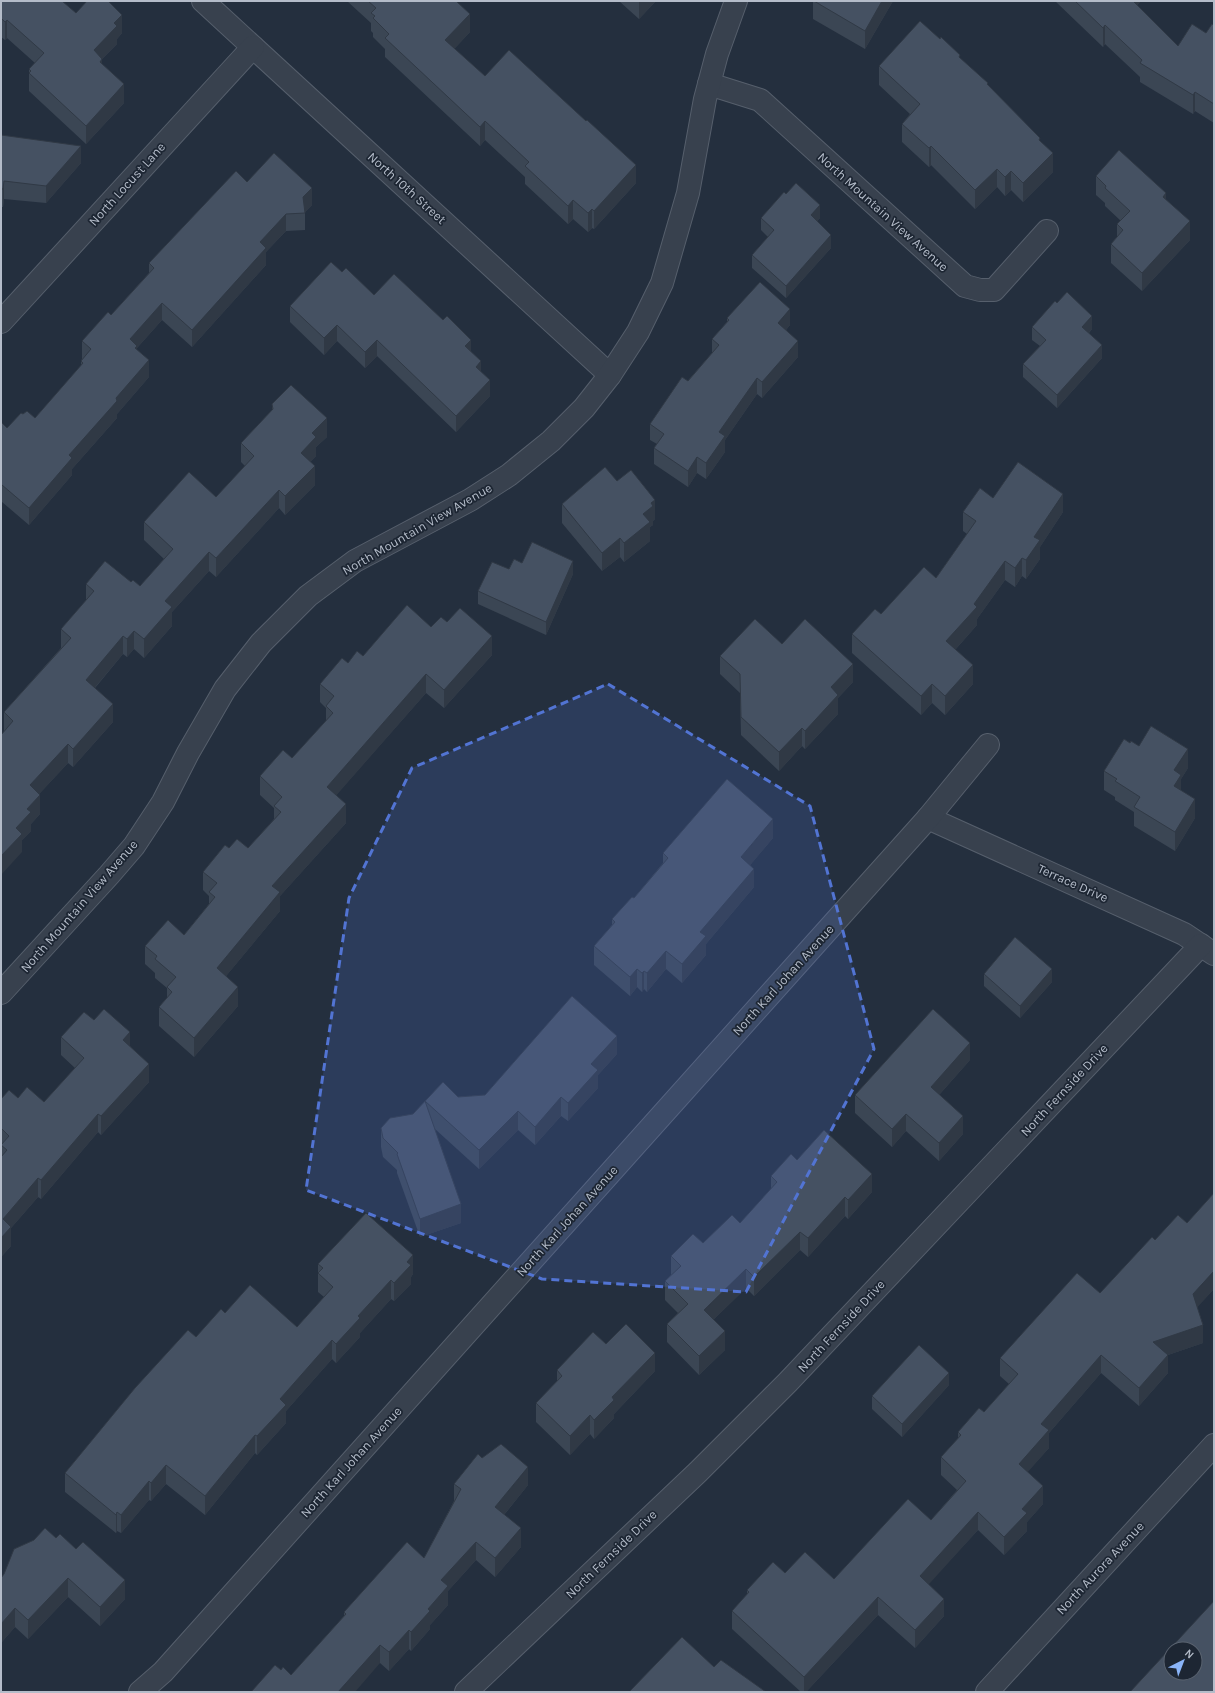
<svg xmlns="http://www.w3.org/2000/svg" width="1215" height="1693" font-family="Karla,sans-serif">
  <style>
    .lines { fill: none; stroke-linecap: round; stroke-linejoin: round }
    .minor-casing { stroke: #565f6c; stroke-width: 24 }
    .minor { stroke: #38414e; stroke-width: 22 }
    .wall { fill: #3b4654 }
    .shaded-wall { fill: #303945 }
    .building { fill: #455162; stroke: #303945; fill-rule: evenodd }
    .marked { fill: #5274d3; fill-opacity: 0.2; stroke: #5274d3; stroke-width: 3; stroke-dasharray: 8 5; stroke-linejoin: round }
    .labels { text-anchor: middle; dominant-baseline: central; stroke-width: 3.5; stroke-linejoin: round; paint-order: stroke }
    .street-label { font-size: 13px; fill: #b4bcc9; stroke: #1d2633 }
  </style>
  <rect width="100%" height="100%" fill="#242f3e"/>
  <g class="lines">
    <g class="minor-casing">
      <g id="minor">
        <path d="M203 1 610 375"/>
        <path d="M709 84 760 100 965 286 980 290H994L1047 231"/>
        <path d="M1 322 253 47"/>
        <path d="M928 818 1184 934 1214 954"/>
        <path d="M1 993 109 875 134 846 163 802 188 753 225 689 261 643 308 596 355 561 470 500 509 475 551 441 584 408 610 375 638 332 662 283 688 193 705 99 717 54 736 1"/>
        <path d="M140 1692 163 1672 928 818 988 745"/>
        <path d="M466 1692 698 1472 788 1382 1201 945"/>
        <path d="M987 1692 1214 1445"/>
      </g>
    </g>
    <use href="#minor" class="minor"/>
  </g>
  <g class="wall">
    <path d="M1 1 76 13 122 33 117 39V44L102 59V64L124 103 86 144 29 91V69L35 63 7 38 5 40 1 37Z"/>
    <path d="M347 1H456L470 32 454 49 485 76 636 183 594 229 592 228 588 232 573 219 568 224 525 184V177L485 140 480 146 385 57V49L373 37V33L371 31V23Z"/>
    <path d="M619 1H656L639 19Z"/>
    <path d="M813 1H893L865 49 813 19Z"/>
    <path d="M1055 1H1141L1137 5 1178 46 1206 33 1214 26V123L1195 111 1193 114 1140 82V77L1105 44 1103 47Z"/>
    <path d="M960 58 988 86 1040 141 1053 172 1023 202 1011 190 1005 196 997 187 975 209 931 165 929 167 902 142V124L910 114 879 85V66Z"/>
    <path d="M1 135 81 163 46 203 4 199 3 207H1Z"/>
    <path d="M1096 176 1166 200 1190 240 1142 291 1111 263V244L1117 237V224L1121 221 1105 206V203L1096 195Z"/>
    <path d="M247 182 312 205 305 212V230L286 231 266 252V265L192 347 162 320 137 348V350L149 377 117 414V418L72 469V475L29 525 2 502 1 424 7 428 23 414 35 418 81 366V361L82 359V341L111 315 149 273V263Z"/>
    <path d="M786 194 820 218 817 221 831 248 786 298 752 268V255L768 237 761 230V218Z"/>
    <path d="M342 272 374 295 471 352 481 372 490 396 456 432 377 356 365 368 337 341 324 355 290 322V306Z"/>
    <path d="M727 318 790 325 786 330 798 357 762 398 757 394 725 440V452L706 479 697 473 688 487 654 464V448L657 444 650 440V424L712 353V339L727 322Z"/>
    <path d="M1032 327 1092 329 1089 333 1102 358 1057 408 1023 377V364L1040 346 1032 340Z"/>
    <path d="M272 404 327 437 316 447V456L310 462 315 485 285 515 279 508 216 577 209 571 172 612V626L144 658 134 649 127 657 123 654 95 688 113 722 73 767 68 763 39 794 40 814 31 824V831L22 840V852L4 731V712L61 648V629L86 601V584L131 582 140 586 164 559 144 540V522L216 497 245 466 241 462V443L272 410Z"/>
    <path d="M617 481 655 519 653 521V525L650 527V541L624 562 620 557 602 571 562 523V504Z"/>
    <path d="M993 498 1063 512 1040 547V559L1026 579 1022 576 1015 587 1005 580 977 619V625L955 650 973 684 945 715 932 703 921 715 852 653V634L881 614 936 578 967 534 963 531V512Z"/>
    <path d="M522 563 573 574 546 635 478 604V591L509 569Z"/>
    <path d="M447 622 492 655 444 708 426 693 336 795 346 823 280 896V911L226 976 238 1006 194 1057 159 1026V1007L167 998V988L155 978V973L145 964V946L184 935 209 904V896L203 890V872L229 848H248L274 819V808L260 795V776L292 758 326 721V708L320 702V684L348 663 431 627Z"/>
    <path d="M782 644 853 682 838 698V714L805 749 802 746 779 771 741 735 740 693 720 674V656Z"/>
    <path d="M1130 743 1139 746 1188 768 1181 779V791L1195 818 1175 851 1134 826V812L1115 800V797L1104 790V771Z"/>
    <path d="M773 838 750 865 754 887 706 944V955L682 983 666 969 647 992 644 989 642 992 637 987 630 996 594 965V946L612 925V919L634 898 663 863V853Z"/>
    <path d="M984 974 1052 982 1020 1018 984 986Z"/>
    <path d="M94 1020 130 1046 149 1082 101 1135 98 1132 41 1199 38 1197 11 1228V1246L1 1257V1099L18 1098 44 1102 75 1068 61 1055V1037Z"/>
    <path d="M617 1054 598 1075V1088L568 1121 561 1116 535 1145 518 1130 479 1169 435 1129 461 1223 420 1237 397 1173V1170L383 1157 381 1147V1128L413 1114 443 1082 458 1097 485 1095Z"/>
    <path d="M970 1060 939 1095 963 1134 939 1161 906 1131 892 1147 855 1113V1095Z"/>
    <path d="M797 1160 872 1192 848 1219 845 1216 808 1257 800 1250 754 1296 746 1288 713 1320 725 1350 699 1375 667 1342V1324L678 1313 665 1300V1281L671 1275V1256L703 1243 740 1223 771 1189V1176Z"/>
    <path d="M318 1264 413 1274 411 1277V1284L394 1301 391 1299 360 1333V1337L336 1363 332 1359 286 1411V1423L257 1455 255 1453 205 1515 166 1484 151 1501 149 1500 121 1533 117 1531 116 1533 65 1492V1473L196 1337 225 1313 297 1327 324 1297 318 1292Z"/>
    <path d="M1214 1289 1197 1307 1203 1343 1168 1355V1373L1139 1406 1101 1373 1049 1433V1448L1027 1472 1043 1504 1027 1522V1531L1004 1555 978 1530 928 1584 944 1616 915 1648 878 1615 806 1692H801L732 1629V1611L747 1595V1590L785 1573 834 1579 931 1520 957 1490 941 1475V1457L958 1439V1432L984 1412 1009 1384 1000 1376V1358L1100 1293Z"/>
    <path d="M606 1344 655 1371 614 1414V1418L594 1439 590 1434 570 1455 536 1422V1403L557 1381V1370Z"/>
    <path d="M949 1385 902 1437 872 1409V1396Z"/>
    <path d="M482 1458 528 1485 504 1515 521 1547 495 1577 476 1560 448 1591V1605L430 1625V1629L411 1651 409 1649 389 1671 380 1663 251 1692 281 1670 291 1675 344 1616V1612L424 1558 454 1501V1484Z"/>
    <path d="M56 1538 125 1599 100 1626 68 1597 28 1639 15 1627 1 1643V1578Z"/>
  </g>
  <g class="shaded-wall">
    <path d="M639 1H656L639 19Z"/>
    <path d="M882 1H893L865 49V31Z"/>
    <path d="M1128 1H1141L1128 15Z"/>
    <path d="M470 14V32L445 59V40Z"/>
    <path d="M122 15V33L117 39V44L102 59V77L94 50 114 23Z"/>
    <path d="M7 20V38L5 40V22Z"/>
    <path d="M1105 25V44L1103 47V28Z"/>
    <path d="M124 84V103L86 144V126Z"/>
    <path d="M1195 92V111L1193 114V95Z"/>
    <path d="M485 121V140L480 146V127Z"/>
    <path d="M81 146V163L46 203V186Z"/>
    <path d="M931 146V165L929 167V148Z"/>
    <path d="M1053 153V172L1023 202V183Z"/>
    <path d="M636 165V183L594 229V211Z"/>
    <path d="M997 169V187L975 209V190Z"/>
    <path d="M1011 171V190L1005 196V177Z"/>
    <path d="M4 181V199L3 207V189Z"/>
    <path d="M312 188V205L304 213 303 197Z"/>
    <path d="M1166 193V212L1163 197Z"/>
    <path d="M573 200V219L568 224V206Z"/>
    <path d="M820 205V218L811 228V215Z"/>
    <path d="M592 209V228L588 232V213Z"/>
    <path d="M286 214V231L266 252V265L192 347V330L260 242Z"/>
    <path d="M1190 221V240L1142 291V273Z"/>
    <path d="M831 235V248L786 298V286Z"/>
    <path d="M162 303V320L137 348V363L130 339Z"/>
    <path d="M790 309V325L778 339V323Z"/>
    <path d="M1092 316V329L1082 340V327Z"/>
    <path d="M337 325V341L324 355V338Z"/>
    <path d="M377 340V356L365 368V352Z"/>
    <path d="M471 340V356L465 346Z"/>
    <path d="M798 341V357L762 398V382Z"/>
    <path d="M1102 345V358L1057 408V395Z"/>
    <path d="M149 360V377L117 414V418L72 469V475L29 525V508L69 455 116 398Z"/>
    <path d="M481 361V378L476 367Z"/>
    <path d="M757 378V394L725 440V452L706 479V463L719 432Z"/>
    <path d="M490 380V396L456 432V416Z"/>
    <path d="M327 418V437L316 447V456L301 472V453L312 433Z"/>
    <path d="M697 457V473L688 487V471Z"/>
    <path d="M315 466V485L285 515V496Z"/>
    <path d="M2 485V502L1 503V486Z"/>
    <path d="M279 490V508L216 577V558Z"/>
    <path d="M1063 494V512L1040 547V559L1026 579V560L1034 537Z"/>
    <path d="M655 500V519L653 521V525L650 527V541L624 562V543L643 514 651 503Z"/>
    <path d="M620 538V557L602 571V553Z"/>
    <path d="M209 552V571L172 612V626L144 658V639L165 601Z"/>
    <path d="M1022 558V576L1015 587V568Z"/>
    <path d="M573 561V574L546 635V622Z"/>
    <path d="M1005 561V580L977 619V625L946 660V641L974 604Z"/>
    <path d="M134 631V649L127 657V639Z"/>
    <path d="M123 636V654L86 698V680Z"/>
    <path d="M492 636V655L444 708V690Z"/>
    <path d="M853 664V682L838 698V714L805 749V731L831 687Z"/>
    <path d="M973 665V684L945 715V696Z"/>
    <path d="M426 674V693L327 806V787Z"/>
    <path d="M932 684V703L921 715V696Z"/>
    <path d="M113 704V722L73 767V749Z"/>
    <path d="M802 728V746L779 771V752Z"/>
    <path d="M68 744V763L30 804V785Z"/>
    <path d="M1188 749V768L1181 779V793L1174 805V770Z"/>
    <path d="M40 795V814L31 824V831L22 840V852L1 875V856L16 828 27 809Z"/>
    <path d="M1195 799V818L1175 851V832Z"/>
    <path d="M346 804V823L280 896V911L217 987V968L272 886Z"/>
    <path d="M773 819V838L741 876V857Z"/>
    <path d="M754 869V887L706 944V955L682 983V964L700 932Z"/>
    <path d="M666 951V969L647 992V973Z"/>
    <path d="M637 969V987L630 996V977Z"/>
    <path d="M1052 969V982L1020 1018V1006Z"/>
    <path d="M644 971V989L642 992V973Z"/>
    <path d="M238 987V1006L194 1057V1038Z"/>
    <path d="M130 1032V1051L123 1040Z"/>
    <path d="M617 1036V1054L598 1075V1088L568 1121V1103L591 1064Z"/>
    <path d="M970 1043V1060L931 1104V1087Z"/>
    <path d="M149 1064V1082L101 1135V1116Z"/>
    <path d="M561 1097V1116L535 1145V1127Z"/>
    <path d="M518 1111V1130L479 1169V1150Z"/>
    <path d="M98 1114V1132L41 1199V1180Z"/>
    <path d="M906 1114V1131L892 1147V1129Z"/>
    <path d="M963 1116V1134L939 1161V1143Z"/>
    <path d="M872 1174V1192L848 1219V1200Z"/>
    <path d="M38 1178V1197L11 1228V1246L1 1257V1238L3 1219Z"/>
    <path d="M845 1197V1216L808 1257V1238Z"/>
    <path d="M461 1204V1223L420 1237V1219Z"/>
    <path d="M800 1232V1250L754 1296V1277Z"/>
    <path d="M413 1255V1274L411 1277V1284L394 1301V1283L407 1262Z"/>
    <path d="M746 1269V1288L704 1329V1310Z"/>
    <path d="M1214 1271V1289L1193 1312V1294Z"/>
    <path d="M391 1280V1299L360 1333V1337L336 1363V1344L358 1316Z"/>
    <path d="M1203 1325V1343L1153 1360V1342Z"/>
    <path d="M725 1331V1350L699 1375V1356Z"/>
    <path d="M332 1340V1359L286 1411V1423L257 1455V1436L280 1399Z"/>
    <path d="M655 1353V1371L614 1414V1418L594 1439V1420L612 1397Z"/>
    <path d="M1101 1355V1373L1049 1433V1448L1019 1482V1464L1041 1424Z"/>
    <path d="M1168 1355V1373L1139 1406V1388Z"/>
    <path d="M949 1373V1385L902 1437V1424Z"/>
    <path d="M590 1415V1434L570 1455V1436Z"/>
    <path d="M255 1435V1453L205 1515V1496Z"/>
    <path d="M166 1465V1484L151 1501V1483Z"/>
    <path d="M528 1467V1485L495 1526V1507Z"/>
    <path d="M149 1481V1500L121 1533V1515Z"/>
    <path d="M1043 1486V1504L1027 1522V1531L1004 1555V1537L1022 1509Z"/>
    <path d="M117 1512V1531L116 1533V1515Z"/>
    <path d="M978 1512V1530L920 1594V1576Z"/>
    <path d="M521 1528V1547L495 1577V1558Z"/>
    <path d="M476 1542V1560L448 1591V1605L430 1625V1629L411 1651V1632L428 1609 441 1580Z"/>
    <path d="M68 1578V1597L28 1639V1620Z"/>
    <path d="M125 1580V1599L100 1626V1607Z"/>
    <path d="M878 1597V1615L806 1692H804V1677Z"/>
    <path d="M944 1599V1616L915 1648V1630Z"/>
    <path d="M15 1608V1627L1 1643V1624Z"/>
    <path d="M409 1630V1649L389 1671V1652Z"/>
    <path d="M380 1645V1663L355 1692H338Z"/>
  </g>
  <g class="building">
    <path d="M1 1H62L76 13 87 1H108L122 15 114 23 117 26 94 50 102 59 100 62 124 84 86 126 29 73 31 71 29 69 44 53 7 20 5 22 1 18Z"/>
    <path d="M368 1H456L470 14 445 40 485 76 509 50 586 121 587 120 636 165 594 211 592 209 588 213 573 200 568 206 525 166 529 162 485 121 480 127 385 38 389 34 373 18 375 16 371 13 376 8Z"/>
    <path d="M814 1H882L865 31Z"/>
    <path d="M1075 1H1133L1178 46 1192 24 1206 33 1212 24 1214 26V104L1195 92 1193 95 1140 63 1142 60 1105 25 1103 28Z"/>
    <path d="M920 21 940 39 941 37 960 55 959 57 988 83 987 84 1040 138 1039 140 1053 153 1023 183 1011 171 1005 177 997 169 975 190 931 146 929 148 902 124 920 104 879 66Z"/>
    <path d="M1 135 81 146 46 186 4 181 3 189H1Z"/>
    <path d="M1119 150 1166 193 1163 197 1190 221 1142 273 1111 244 1123 230 1117 224 1130 211 1105 188 1106 186 1096 176Z"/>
    <path d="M274 153 312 188 303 197 305 213 286 214 260 242 266 248 192 330 162 303 130 339 137 346 135 348 149 360 116 398 117 401 69 455 72 458 29 508 2 485 1 486V424L2 423 7 428 21 413 23 414 27 411 35 418 83 363 81 361 91 349 82 341 108 312 111 315 154 268 149 263 236 171 247 182Z"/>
    <path d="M796 183 820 205 811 215 831 235 786 286 752 255 774 230 761 218 784 192 786 194Z"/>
    <path d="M331 262 342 272 346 268 374 295 394 274 443 320 447 316 471 340 465 346 481 361 476 367 490 380 456 416 377 340 365 352 337 325 324 338 290 306Z"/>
    <path d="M760 282 790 309 778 323 798 341 762 382 757 378 719 432 725 436 706 463 697 457 688 471 654 448 664 434 650 424 682 377 688 381 719 345 712 339 729 320 727 318Z"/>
    <path d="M1067 292 1092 316 1082 327 1102 345 1057 395 1023 364 1046 340 1032 327 1055 301 1057 303Z"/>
    <path d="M291 385 327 418 312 433 316 437 301 453 315 466 285 496 279 490 216 558 209 552 165 601 172 607 144 639 134 631 127 639 123 636 86 680 113 704 73 749 68 744 30 785 40 795 27 809 31 812 16 828 22 834 1 856V735L13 721 4 712 71 638 61 629 94 591 86 584 105 561 131 582 133 580 140 586 173 549 144 522 189 472 216 497 254 456 241 443 273 409 272 404Z"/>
    <path d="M1018 462 1063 494 1034 537 1040 540 1026 560 1022 558 1015 568 1005 561 974 604 977 607 946 641 973 665 945 696 932 684 921 696 852 634 875 609 881 614 924 567 936 578 976 521 963 512 980 488 993 498Z"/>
    <path d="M605 467 617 481 631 470 655 500 651 503 653 506 643 514 650 522 624 543 620 538 602 553 562 504Z"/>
    <path d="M532 542 573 561 546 622 478 591 492 562 509 569 514 559 522 563Z"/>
    <path d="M407 605 431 627 441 617 447 622 460 608 492 636 444 690 426 674 327 787 346 804 272 886 280 892 217 968 238 987 194 1038 159 1007 172 992 167 987 176 977 155 959 157 956 145 946 168 920 184 935 215 897 209 892 217 883 203 872 225 845 229 848 237 839 248 848 281 812 274 806 282 797 260 776 283 750 292 758 333 713 326 706 334 696 320 684 342 658 348 663 357 651 363 656Z"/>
    <path d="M755 619 782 644 805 619 853 664 831 687 838 695 805 731 802 728 779 752 741 717 740 674 720 656Z"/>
    <path d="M1151 726 1188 749 1174 770 1181 775 1174 786 1195 799 1175 832 1134 807 1140 797 1115 781 1117 779 1104 771 1124 739 1130 743 1131 741 1139 746Z"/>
    <path d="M727 779 773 819 741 857 754 869 700 932 706 936 682 964 666 951 647 973 644 971 642 973 637 969 630 977 594 946 615 922 612 919 632 897 634 898 668 858 663 853Z"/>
    <path d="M1015 937 1052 969 1020 1006 984 974Z"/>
    <path d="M572 996 617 1036 591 1064 598 1070 568 1103 561 1097 535 1127 518 1111 479 1150 425 1101 461 1204 420 1219 397 1154 398 1153 383 1138 381 1128 390 1118 413 1114 443 1082 458 1097 485 1095Z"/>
    <path d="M104 1009 130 1032 123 1040 149 1064 101 1116 98 1114 41 1180 38 1178 3 1219 11 1227 1 1238V1157L7 1150 1 1145 9 1136 1 1128V1099L9 1090 18 1098 27 1087 44 1102 84 1058 61 1037 84 1012 94 1020Z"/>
    <path d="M933 1009 970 1043 931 1087 963 1116 939 1143 906 1114 892 1129 855 1095Z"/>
    <path d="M824 1130 872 1174 848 1200 845 1197 808 1238 800 1232 754 1277 746 1269 704 1310 725 1331 699 1356 667 1324 688 1304 665 1281 681 1266 671 1256 693 1234 703 1243 732 1215 740 1223 777 1182 771 1176 791 1154 797 1160Z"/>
    <path d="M1214 1193V1271L1193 1294 1203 1325 1153 1342 1168 1355 1139 1388 1101 1355 1041 1424 1049 1430 1019 1464 1043 1486 1022 1509 1027 1513 1004 1537 978 1512 920 1576 944 1599 915 1630 878 1597 804 1677 732 1611 749 1592 747 1590 773 1562 785 1573 805 1552 834 1579 908 1499 931 1520 966 1481 941 1457 961 1435 958 1432 979 1408 984 1412 1018 1374 1000 1358 1077 1273 1100 1293 1152 1237 1155 1240 1178 1215 1187 1223Z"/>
    <path d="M366 1213 413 1255 407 1262 411 1265 394 1283 391 1280 358 1316 360 1318 336 1344 332 1340 280 1399 286 1405 257 1436 255 1435 205 1496 166 1465 151 1483 149 1481 121 1515 117 1512 116 1515 65 1473 135 1388 188 1330 196 1337 221 1309 225 1313 250 1285 297 1327 333 1287 318 1273 323 1268 318 1264Z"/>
    <path d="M626 1324 655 1353 612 1397 614 1400 594 1420 590 1415 570 1436 536 1403 562 1376 557 1370 593 1332 606 1344Z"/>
    <path d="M919 1345 949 1373 902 1424 872 1396Z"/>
    <path d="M501 1444 528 1467 495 1507 521 1528 495 1558 476 1542 441 1580 448 1586 428 1609 430 1611 411 1632 409 1630 389 1652 380 1645 338 1692H251L275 1665 281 1670 283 1667 291 1675 346 1614 344 1612 407 1542 424 1558 461 1489 454 1484 478 1454 482 1458Z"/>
    <path d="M45 1528 56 1538 60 1534 76 1549 83 1542 125 1580 100 1607 68 1578 28 1620 15 1608 1 1624V1578L4 1574 14 1549 34 1540Z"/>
    <path d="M1214 1601V1692H1130ZM1171 1649H1195V1673H1171Z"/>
    <path d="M682 1637 714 1667 721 1660 766 1692H742L741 1691 740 1692H629Z"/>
  </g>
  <path class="marked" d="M608 684 810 806 874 1049 746 1292 542 1279 306 1190 349 898 412 768Z"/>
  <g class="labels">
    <g class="street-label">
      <text transform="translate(127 184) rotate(-48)">North Locust Lane</text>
      <text transform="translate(407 188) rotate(42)">North 10th Street</text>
      <text transform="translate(883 212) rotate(42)">North Mountain View Avenue</text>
      <text transform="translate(417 529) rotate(-30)">North Mountain View Avenue</text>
      <text transform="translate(1073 883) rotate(24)">Terrace Drive</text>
      <text transform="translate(79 906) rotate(-49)">North Mountain View Avenue</text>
      <text transform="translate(783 980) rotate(-48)">North Karl Johan Avenue</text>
      <text transform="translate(1064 1090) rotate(-47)">North Fernside Drive</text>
      <text transform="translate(567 1221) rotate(-48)">North Karl Johan Avenue</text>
      <text transform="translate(841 1326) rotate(-47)">North Fernside Drive</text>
      <text transform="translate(351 1462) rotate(-48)">North Karl Johan Avenue</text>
      <text transform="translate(611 1554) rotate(-44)">North Fernside Drive</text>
      <text transform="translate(1100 1568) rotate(-47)">North Aurora Avenue</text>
    </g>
  </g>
  <rect width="1215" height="1693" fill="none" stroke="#b4bcc9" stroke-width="4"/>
  <g transform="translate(1183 1661) rotate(42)"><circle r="19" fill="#1d2633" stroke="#59626f"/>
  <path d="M0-3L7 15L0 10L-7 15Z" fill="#8ab4f8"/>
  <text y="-6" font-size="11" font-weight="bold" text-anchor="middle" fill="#b4bcc9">N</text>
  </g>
</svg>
